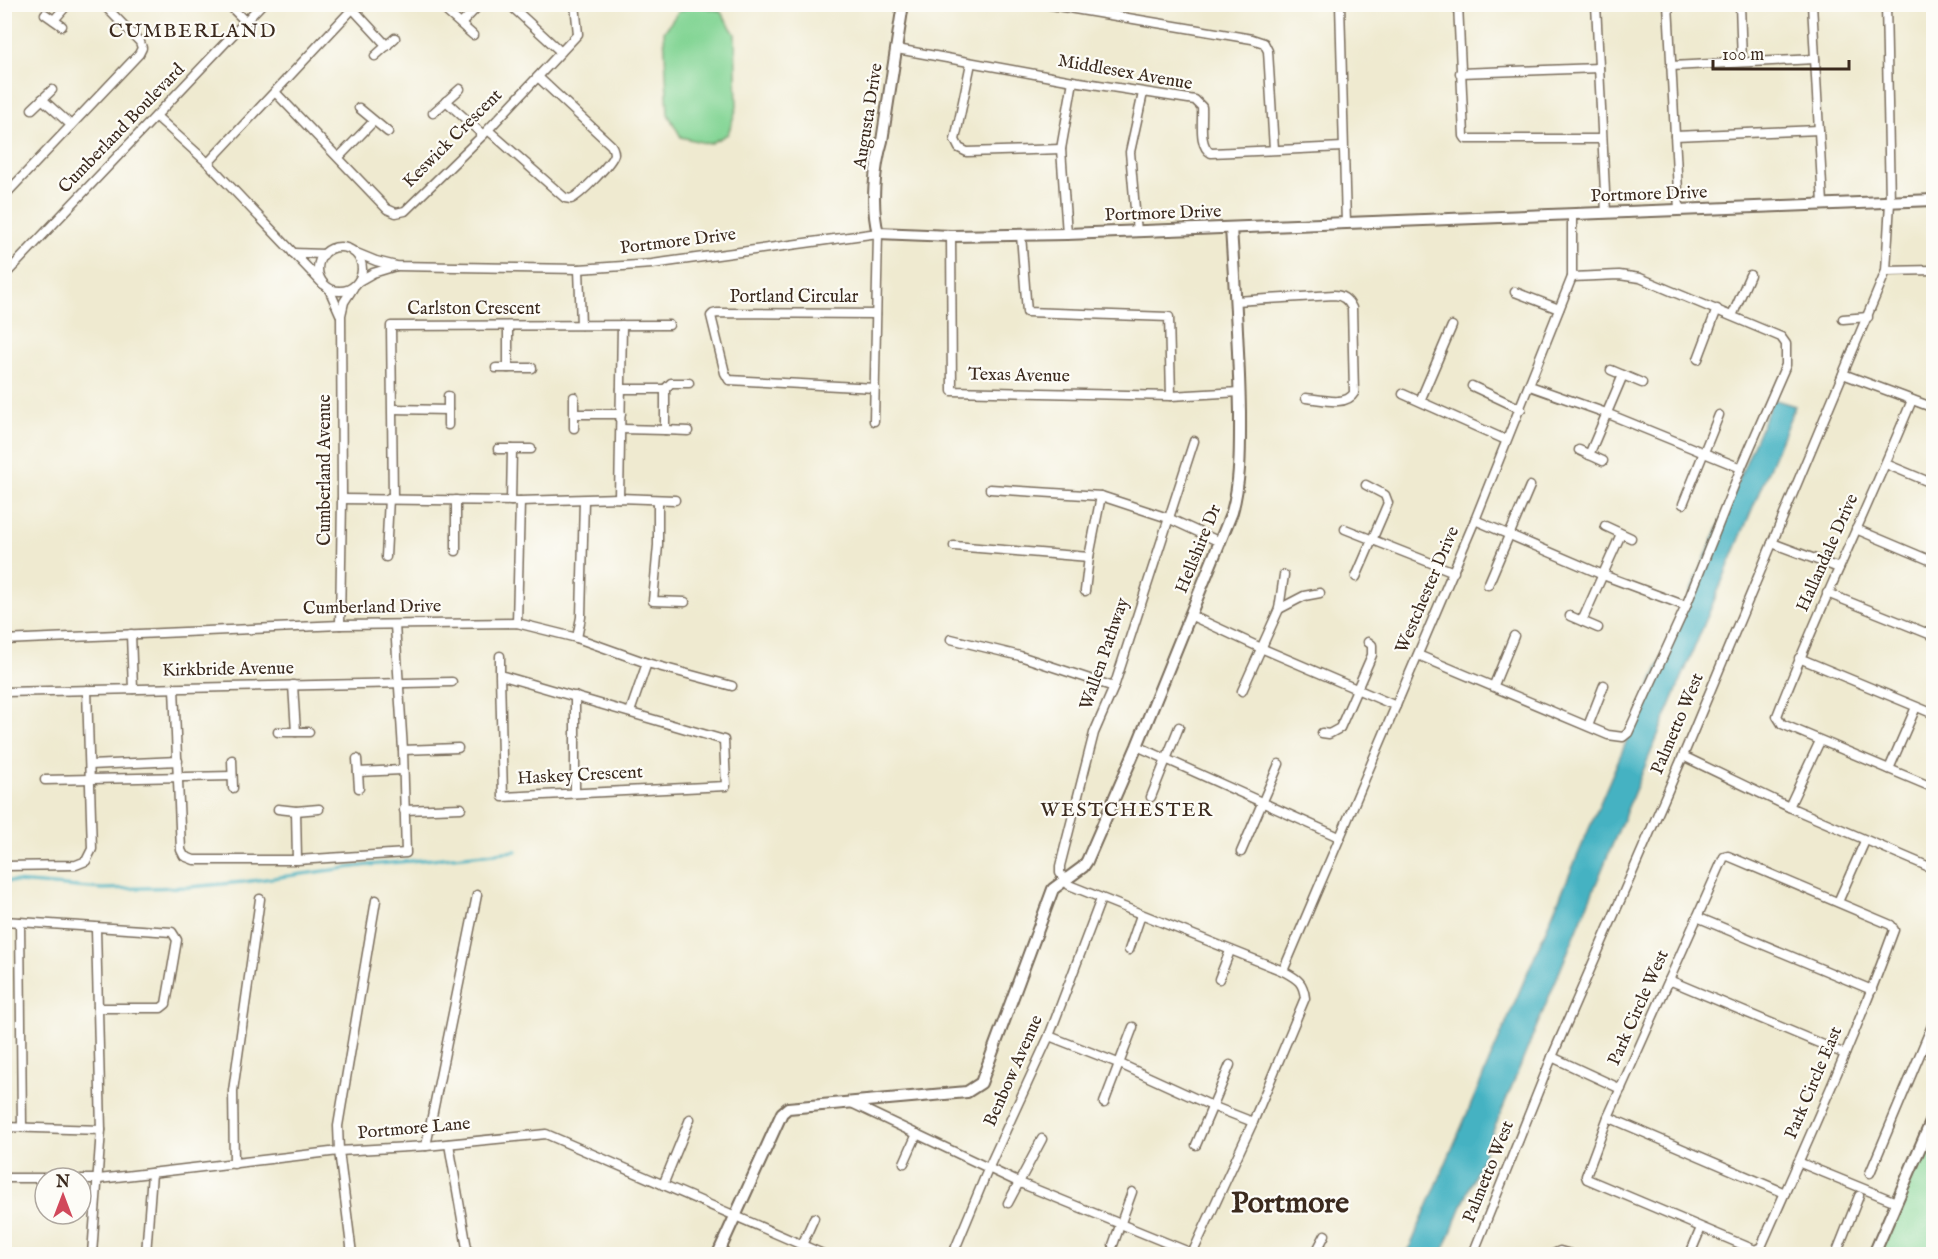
<svg xmlns="http://www.w3.org/2000/svg" width="1938" height="1259" viewBox="0 0 1938 1259" font-family="'IM FELL English',serif">
<style>
.green{fill:#84d595;stroke:#60805a;stroke-width:1.5}
.water{fill:#45b2c2;stroke:#406e70;stroke-width:1.5}
.lines{fill:none;stroke-linecap:round;stroke-linejoin:round}
.stream{stroke:#45b2c2;stroke-width:3}
.minor-casing{stroke:#7a6d5c;stroke-width:11}
.tertiary-casing{stroke:#7a6d5c;stroke-width:14}
.secondary-casing{stroke:#7a6d5c;stroke-width:14}
.minor{stroke:#fff;stroke-width:8}
.tertiary{stroke:#fff;stroke-width:10}
.secondary{stroke:#fff;stroke-width:10}
.labels{text-anchor:middle;dominant-baseline:central;stroke-width:4.5;stroke-linejoin:round;paint-order:stroke}
.street-label{font-size:18px;fill:#3b2a1e;stroke:#fdfcf7}
.neighbourhood-label{font-size:20px;letter-spacing:1.5px;fill:#3b2a1e;stroke:#fdfcf7}
.town-label{font-size:30px;font-weight:bold;fill:#3b2a1e;stroke:#fdfcf7}
</style>
<rect width="100%" height="100%" fill="#fdfcf7"/>
<filter id="ink" filterUnits="userSpaceOnUse"><feTurbulence type="fractalNoise" baseFrequency=".0167" numOctaves="2"/><feDisplacementMap in="SourceGraphic" scale="12" xChannelSelector="R" yChannelSelector="G"/><feConvolveMatrix kernelMatrix="1 2 1 2 8 2 1 2 1" color-interpolation-filters="sRGB"/></filter>
<filter id="wash" filterUnits="userSpaceOnUse"><feTurbulence type="fractalNoise" baseFrequency=".008" numOctaves="4" result="noise"/><feDisplacementMap in="SourceGraphic" scale="24" xChannelSelector="R" yChannelSelector="G"/><feGaussianBlur stdDeviation="1.35" result="paint"/><feColorMatrix in="noise" values="0 0 0 0 0 0 0 0 0 0 0 0 0 0 0 0 0 1.4 0 .05"/><feComposite in="paint" operator="in"/></filter>
<g filter="url(#wash)">
<rect width="100%" height="100%" fill="#efead0"/>
<g class="green">
<path d="M 695,5 L 720,11 L 735,34 L 737,107 L 728,134 L 709,144 L 681,137 L 668,114 L 664,32 L 678,12 Z"/>
<path d="M 1933,1128 L 1933,1254 L 1879,1254 Z"/>
</g>
<path class="water" d="M 1773,399 L 1795,406 L 1442,1254 L 1407,1254 Z"/>
<g class="lines">
<path class="stream" d="M 4,881 L 102,889 L 190,887 L 243,882 L 369,865 L 516,851"/>
</g>
</g>
<g filter="url(#ink)">
<g class="lines">
<g class="minor-casing">
<g id="minor">
<path d="M 228,4 L 246,22"/>
<path d="M 509,4 L 561,52"/>
<path d="M 1045,4 L 1252,39 L 1264,43 L 1268,51 L 1274,149"/>
<path d="M 1340,4 L 1346,224"/>
<path d="M 1458,4 L 1464,136 L 1466,139 L 1602,139"/>
<path d="M 1596,4 L 1606,213"/>
<path d="M 1668,4 L 1679,210"/>
<path d="M 1740,4 L 1742,62"/>
<path d="M 1812,4 L 1823,204"/>
<path d="M 353,9 L 387,46"/>
<path d="M 447,12 L 473,35"/>
<path d="M 45,14 L 62,26"/>
<path d="M 54,20 L 68,4"/>
<path d="M 461,24 L 480,4"/>
<path d="M 897,49 L 1073,81 L 1195,100 L 1202,107 C 1203,120 1198,146 1211,153 L 1343,147"/>
<path d="M 375,56 L 395,38"/>
<path d="M 971,63 L 955,140 L 959,148 L 967,152 L 1061,149"/>
<path d="M 1671,66 L 1815,59"/>
<path d="M 1460,73 L 1599,68"/>
<path d="M 276,93 L 387,209 L 396,213 L 405,211 L 483,135 L 578,34 L 575,4"/>
<path d="M 42,99 L 71,125"/>
<path d="M 446,101 L 483,135"/>
<path d="M 359,108 L 388,132"/>
<path d="M 32,109 L 52,90"/>
<path d="M 433,113 L 460,89"/>
<path d="M 157,117 L 208,163 L 323,284"/>
<path d="M 488,130 L 565,198 L 571,199 C 580,195 612,163 614,154 C 614,150 613,148 611,145 L 538,77"/>
<path d="M 1675,136 L 1819,130"/>
<path d="M 339,157 L 374,121"/>
<path d="M 208,163 L 357,4"/>
<path d="M 4,196 L 139,54 L 142,48 L 140,42 L 103,4"/>
<path d="M 1137,232 L 1130,152 L 1143,93"/>
<path d="M 1067,234 L 1061,149 L 1073,81"/>
<path d="M 1021,235 L 1027,312 L 1169,317 L 1171,396"/>
<path d="M 951,236 L 952,391 L 1171,396 L 1240,392"/>
<circle cx="340" cy="269" r="22"/>
<path d="M 354,252 L 376,261 L 396,266 L 579,269 L 652,264 L 878,233 L 874,421"/>
<path d="M 293,253 L 324,254"/>
<path d="M 579,269 L 581,325"/>
<path d="M 1886,271 L 1934,270"/>
<path d="M 4,276 L 262,4"/>
<path d="M 359,281 L 373,273 L 396,266"/>
<path d="M 329,289 L 340,314"/>
<path d="M 1515,292 L 1559,309"/>
<path d="M 1236,301 L 1334,295 C 1343,295 1348,300 1352,308 L 1354,393 C 1346,407 1320,399 1306,398"/>
<path d="M 1732,316 L 1750,275"/>
<path d="M 1843,319 L 1868,317"/>
<path d="M 508,326 L 508,368"/>
<path d="M 1698,359 L 1717,309"/>
<path d="M 496,368 L 532,368"/>
<path d="M 1611,370 L 1642,383"/>
<path d="M 1843,374 L 1934,408"/>
<path d="M 1472,386 L 1521,409"/>
<path d="M 1530,386 L 1606,413 L 1741,468"/>
<path d="M 875,388 L 729,380 L 725,373 L 711,316 L 713,314 L 717,313 L 876,314"/>
<path d="M 621,389 L 665,389 L 665,430 L 621,429"/>
<path d="M 665,389 L 671,383 L 689,383"/>
<path d="M 1403,394 L 1506,440"/>
<path d="M 448,396 L 448,425"/>
<path d="M 574,397 L 574,428"/>
<path d="M 1912,400 C 1869,506 1818,609 1777,716 L 1782,724 L 1934,788"/>
<path d="M 1420,401 L 1452,326"/>
<path d="M 393,409 L 448,410"/>
<path d="M 575,414 L 621,414"/>
<path d="M 665,430 L 688,431"/>
<path d="M 498,449 L 531,449"/>
<path d="M 1579,450 L 1603,461"/>
<path d="M 1589,455 L 1623,375"/>
<path d="M 1886,464 L 1934,484"/>
<path d="M 990,489 L 1101,496 L 1168,518 L 1220,542"/>
<path d="M 393,498 L 391,326 L 669,325"/>
<path d="M 619,498 L 622,325"/>
<path d="M 342,499 L 520,501 L 619,498 L 675,500"/>
<path d="M 456,500 L 456,551"/>
<path d="M 658,500 L 658,545 L 653,601 L 685,602"/>
<path d="M 511,501 L 512,449"/>
<path d="M 1683,504 L 1719,415"/>
<path d="M 1475,520 L 1603,575 L 1686,606"/>
<path d="M 1605,526 L 1631,538"/>
<path d="M 1345,529 L 1454,572"/>
<path d="M 1856,529 L 1934,562"/>
<path d="M 1772,543 L 1839,568"/>
<path d="M 954,546 L 1089,557"/>
<path d="M 386,557 L 389,498"/>
<path d="M 1356,577 L 1388,503 L 1385,495 L 1366,485"/>
<path d="M 1488,585 L 1530,486"/>
<path d="M 1085,591 L 1089,557 L 1101,496"/>
<path d="M 1827,593 L 1934,636"/>
<path d="M 1279,609 L 1304,596 L 1320,593"/>
<path d="M 1190,615 L 1261,648 L 1396,706"/>
<path d="M 1570,616 L 1598,628"/>
<path d="M 1582,621 L 1621,534"/>
<path d="M 517,623 L 520,501"/>
<path d="M 340,625 L 342,499 L 341,315 L 344,302 L 353,288"/>
<path d="M 131,634 L 133,689"/>
<path d="M 577,638 L 581,617 L 584,500"/>
<path d="M 951,639 L 1020,656 L 1114,687"/>
<path d="M 4,640 L 340,625 L 517,623 L 577,638 L 647,663 L 732,686"/>
<path d="M 1418,655 L 1608,735 L 1623,737 L 1628,733 L 1686,606 L 1741,468 L 1786,365 L 1786,344 L 1781,337 L 1640,278 L 1619,275 L 1572,277"/>
<path d="M 500,656 L 500,675 L 503,797 L 726,786 L 724,740 L 500,675"/>
<path d="M 1799,658 L 1934,714"/>
<path d="M 293,685 L 296,732"/>
<path d="M 1494,685 L 1514,636"/>
<path d="M 174,688 L 181,850 L 184,856 L 194,860 L 297,860 L 406,853 L 403,750 L 395,625"/>
<path d="M 1242,691 L 1279,609 L 1284,575"/>
<path d="M 4,692 L 452,682"/>
<path d="M 575,696 L 575,793"/>
<path d="M 630,712 L 647,663"/>
<path d="M 1588,726 L 1604,685"/>
<path d="M 278,732 L 309,732"/>
<path d="M 1322,733 L 1329,734 L 1340,728 L 1372,655 L 1372,645 L 1368,642"/>
<path d="M 1137,746 L 1339,837"/>
<path d="M 403,750 L 458,748"/>
<path d="M 1683,756 L 1789,807 L 1934,869"/>
<path d="M 357,759 L 359,788"/>
<path d="M 232,760 L 233,788"/>
<path d="M 90,765 L 178,761"/>
<path d="M 1889,769 L 1916,707"/>
<path d="M 358,772 L 402,770"/>
<path d="M 45,780 L 232,776"/>
<path d="M 1151,797 L 1179,727"/>
<path d="M 1789,807 L 1820,741"/>
<path d="M 278,809 L 296,811 L 319,809"/>
<path d="M 404,810 L 461,808"/>
<path d="M 296,811 L 297,860"/>
<path d="M 1241,852 L 1279,764"/>
<path d="M 1728,856 L 1891,925 L 1894,930 C 1855,1037 1807,1142 1761,1247 L 1755,1250 L 1587,1179 L 1586,1176 L 1608,1117 L 1724,857 Z"/>
<path d="M 4,866 L 76,865 L 86,861 L 92,849 L 87,690"/>
<path d="M 1838,902 L 1865,841"/>
<path d="M 1697,917 L 1872,990"/>
<path d="M 4,921 L 172,932 L 177,940 L 166,1004 L 161,1008 L 98,1008"/>
<path d="M 20,922 L 22,1127"/>
<path d="M 1129,950 L 1141,915"/>
<path d="M 1283,971 L 1475,520 L 1572,277 L 1572,215"/>
<path d="M 1219,979 L 1230,951"/>
<path d="M 1669,980 L 1845,1054"/>
<path d="M 1049,1036 L 1118,1063 L 1212,1106 L 1253,1122"/>
<path d="M 1552,1057 L 1621,1089"/>
<path d="M 849,1102 L 1020,1183 L 1194,1254"/>
<path d="M 1104,1103 L 1133,1027"/>
<path d="M 1608,1117 L 1785,1193"/>
<path d="M 4,1127 L 101,1130"/>
<path d="M 449,1144 L 468,1254"/>
<path d="M 1196,1145 L 1230,1065"/>
<path d="M 426,1146 L 477,895"/>
<path d="M 1798,1162 L 1896,1202"/>
<path d="M 904,1163 L 917,1134"/>
<path d="M 234,1164 L 233,1091 L 260,899"/>
<path d="M 1870,1173 L 1934,1021"/>
<path d="M 4,1178 L 45,1178"/>
<path d="M 81,1179 L 99,1179 L 339,1151 L 426,1146 L 546,1134 L 823,1254"/>
<path d="M 663,1185 L 690,1119"/>
<path d="M 1008,1203 L 1042,1139"/>
<path d="M 802,1245 L 814,1218"/>
<path d="M 1113,1245 L 1132,1192"/>
<path d="M 92,1254 L 101,1130 L 96,929"/>
<path d="M 146,1254 L 152,1173"/>
<path d="M 352,1254 L 339,1151 L 338,1126 L 376,900"/>
<path d="M 953,1254 L 989,1167 L 1049,1036 L 1101,899"/>
<path d="M 1192,1254 L 1253,1122 L 1305,998 C 1303,981 1297,979 1283,971 L 1069,885 L 1060,873 L 1060,866 L 1094,733 L 1114,687 L 1194,441"/>
<path d="M 1315,1254 L 1325,1235"/>
<path d="M 1473,1254 L 1552,1057 L 1683,756 L 1886,271 L 1890,202 L 1886,4"/>
<path d="M 1553,1254 L 1560,1251 L 1571,1254"/>
<path d="M 1690,1254 L 1701,1228"/>
<path d="M 1836,1254 L 1859,1196"/>
</g>
</g>
<g class="tertiary-casing">
<g id="tertiary">
<path d="M 903,4 L 882,141 C 874,168 871,207 878,233 L 951,236 L 1067,234 L 1934,200"/>
<path d="M 718,1254 L 782,1113 L 788,1108 L 967,1092 L 981,1083 L 1053,889 L 1083,867 L 1087,861 L 1137,746 L 1232,512 C 1241,480 1240,446 1240,412 C 1239,351 1235,290 1231,228"/>
</g>
</g>
<g class="secondary-casing">
<path id="secondary" d="M 1874,1254 L 1934,1115"/>
</g>
<use href="#minor" class="minor"/>
<use href="#tertiary" class="tertiary"/>
<use href="#secondary" class="secondary"/>
</g>
</g>
<g class="labels">
<g class="street-label">
<text transform="translate(1125 73) rotate(10)">Middlesex Avenue</text>
<text transform="translate(869 116) rotate(-81)">Augusta Drive</text>
<text transform="translate(122 129) rotate(-46)">Cumberland Boulevard</text>
<text transform="translate(453 139) rotate(-45)">Keswick Crescent</text>
<text transform="translate(1649 195) rotate(-2)">Portmore Drive</text>
<text transform="translate(1163 214) rotate(-2)">Portmore Drive</text>
<text transform="translate(678 242) rotate(-7)">Portmore Drive</text>
<text x="794" y="297">Portland Circular</text>
<text x="474" y="309">Carlston Crescent</text>
<text transform="translate(1019 376) rotate(1)">Texas Avenue</text>
<text transform="translate(325 470) rotate(-90)">Cumberland Avenue</text>
<text transform="translate(1199 549) rotate(-68)">Hellshire Dr</text>
<text transform="translate(1828 553) rotate(-66)">Hallandale Drive</text>
<text transform="translate(1428 590) rotate(-67)">Westchester Drive</text>
<text transform="translate(372 608) rotate(-1)">Cumberland Drive</text>
<text transform="translate(1105 654) rotate(-71)">Wallen Pathway</text>
<text transform="translate(228 670) rotate(-1)">Kirkbride Avenue</text>
<text transform="translate(1678 724) rotate(-67)">Palmetto West</text>
<text transform="translate(580 776) rotate(-3)">Haskey Crescent</text>
<text transform="translate(1639 1008) rotate(-66)">Park Circle West</text>
<text transform="translate(1014 1071) rotate(-66)">Benbow Avenue</text>
<text transform="translate(1814 1083) rotate(-67)">Park Circle East</text>
<text transform="translate(414 1129) rotate(-5)">Portmore Lane</text>
<text transform="translate(1489 1172) rotate(-68)">Palmetto West</text>
</g>
<g class="neighbourhood-label">
<text x="193" y="31">CUMBERLAND</text>
<text x="1127" y="810">WESTCHESTER</text>
</g>
<g class="town-label">
<text x="1290" y="1204">Portmore</text>
</g>
</g>
<rect width="1938" height="1259" fill="none" stroke="#fdfcf7" stroke-width="24"/>
<g transform="translate(63 1196)"><circle r="28" fill="#fdfcf7" stroke="#afa8a0" stroke-width="1.5"/>
<path d="M0-4.5L10 22L0 15L-10 22Z" fill="#d1495b"/>
<text y="-9" font-size="16" font-weight="bold" text-anchor="middle" fill="#3b2a1e">N</text>
</g>
<path d="M1713 60v9h136v-9" fill="none" stroke="#3b2a1e" stroke-width="3"/>
<text x="1722" y="60" font-size="18" fill="#3b2a1e" stroke="#fdfcf7" stroke-width="4.5" paint-order="stroke">100 m</text>
</svg>
